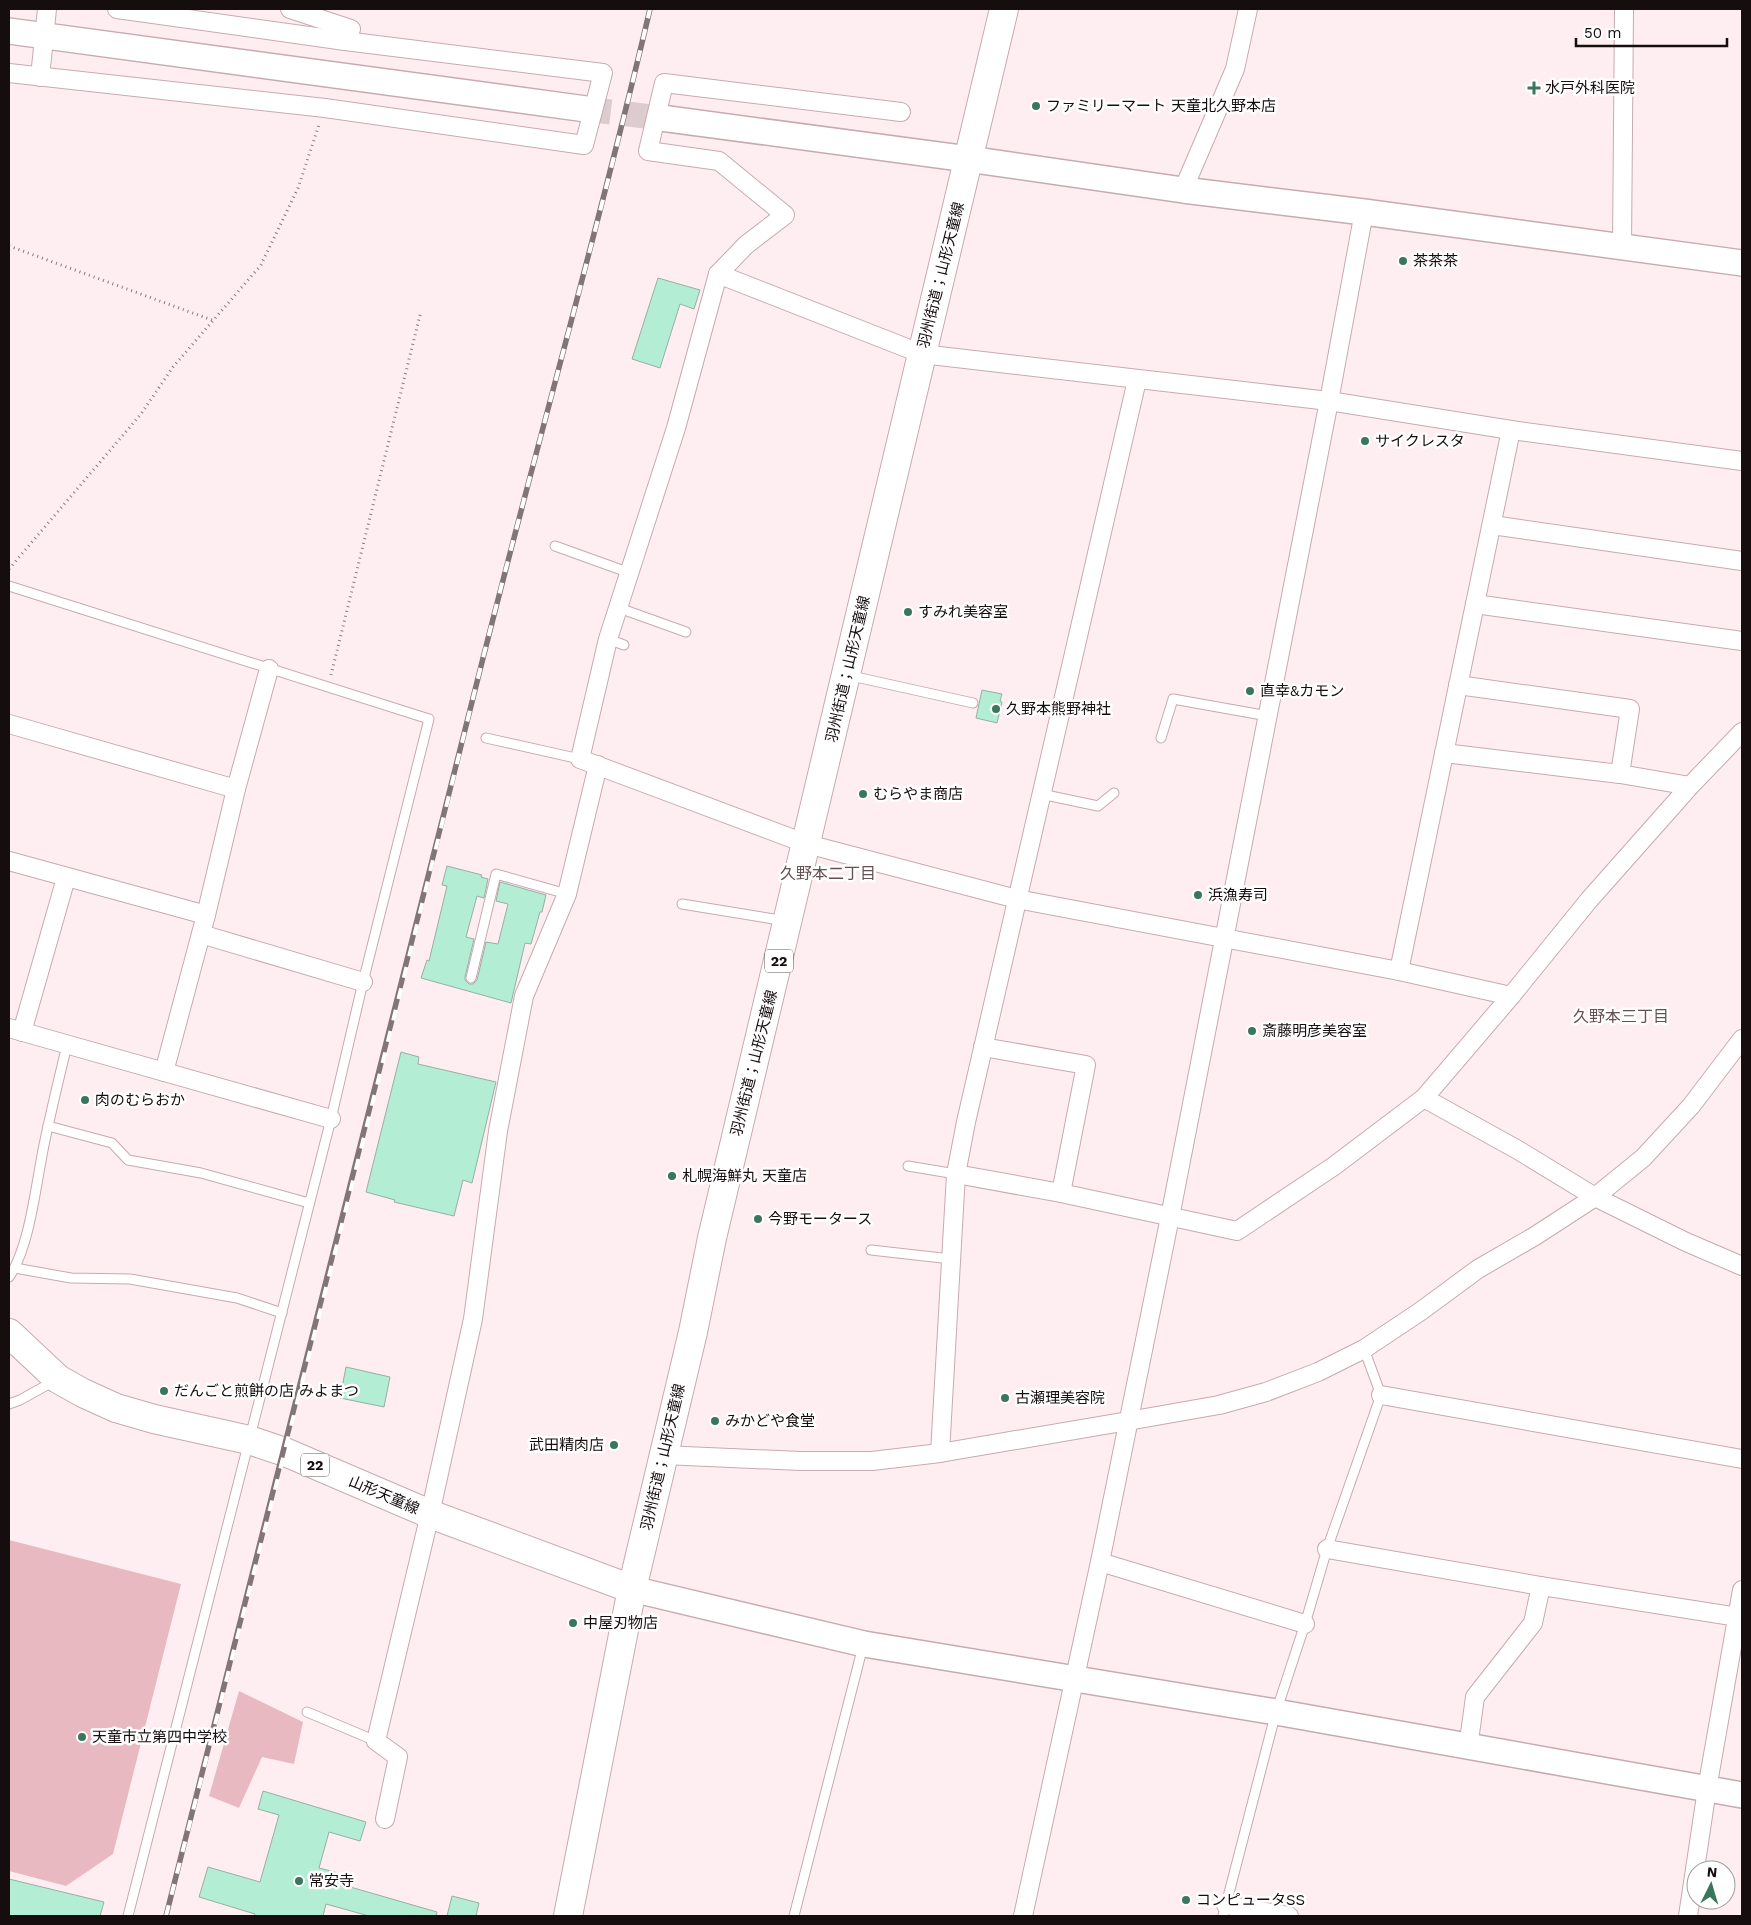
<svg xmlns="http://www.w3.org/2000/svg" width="1751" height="1925" viewBox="0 0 1751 1925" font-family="'Work Sans','Noto Sans JP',sans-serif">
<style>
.green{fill:#e9b9c1}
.building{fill:#b3edd4;stroke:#97afa4}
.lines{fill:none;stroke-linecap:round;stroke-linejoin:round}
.secondary-tunnel{stroke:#dccccf;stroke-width:25;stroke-dasharray:25 12;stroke-linecap:butt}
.lane-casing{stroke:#c6abb0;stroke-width:11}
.street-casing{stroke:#c6abb0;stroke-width:20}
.secondary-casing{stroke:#c6abb0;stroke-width:28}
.primary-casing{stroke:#c6abb0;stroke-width:30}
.path{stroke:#897c7f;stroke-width:3;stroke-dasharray:1 4;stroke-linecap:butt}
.lane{stroke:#fff;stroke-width:9}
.street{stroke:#fff;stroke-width:18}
.secondary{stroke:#fff;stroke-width:25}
.primary{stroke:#fff;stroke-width:28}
.rail-casing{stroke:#817577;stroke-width:5.5}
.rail{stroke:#fff;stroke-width:4;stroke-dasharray:11;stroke-linecap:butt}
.poi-dot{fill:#3a755e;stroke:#fff;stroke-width:2}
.labels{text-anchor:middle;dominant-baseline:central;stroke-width:5;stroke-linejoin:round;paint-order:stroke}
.shield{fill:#fff;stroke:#5c5657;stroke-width:1}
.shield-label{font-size:14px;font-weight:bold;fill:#160d0f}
.poi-label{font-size:15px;fill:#160d0f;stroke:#fff;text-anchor:start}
.street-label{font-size:15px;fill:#160d0f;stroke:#fff}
.neighbourhood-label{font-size:16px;fill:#665053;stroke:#fff}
</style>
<rect width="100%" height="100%" fill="#ffeef1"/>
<g class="green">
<path d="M 9,1540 L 181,1584 L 113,1854 L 66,1886 L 9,1871 Z"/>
<path d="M 239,1691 L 303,1722 L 294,1764 L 262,1757 L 239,1808 L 209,1796 Z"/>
</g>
<g class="building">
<path d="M 658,278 L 700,290 L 694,309 L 680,304 L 660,368 L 632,359 Z"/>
<path d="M 982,690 L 1002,694 L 1000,701 L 1002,702 L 997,723 L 976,718 Z"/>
<path d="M 447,866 L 482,875 L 481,877 L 488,879 L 484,898 L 477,896 L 466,937 L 474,939 L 465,977 L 465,980 L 469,984 L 473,984 L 477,980 L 486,942 L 498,944 L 508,904 L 496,901 L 500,882 L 546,895 L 542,912 L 540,912 L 531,944 L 525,943 L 511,1003 L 421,978 L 427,960 L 429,961 L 447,886 L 442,885 Z"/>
<path d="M 401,1052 L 419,1057 L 418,1064 L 496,1082 L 472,1183 L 463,1180 L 454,1216 L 394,1202 L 395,1200 L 366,1192 Z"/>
<path d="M 346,1367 L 390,1377 L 384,1407 L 340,1398 Z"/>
<path d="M 263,1791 L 366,1822 L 360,1841 L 329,1832 L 319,1868 L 335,1872 L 333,1882 L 437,1912 L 436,1916 L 369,1916 L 326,1904 L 323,1916 L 254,1916 L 255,1914 L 199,1897 L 208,1867 L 260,1882 L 279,1815 L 258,1809 Z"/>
<path d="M 9,1879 L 104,1902 L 100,1916 L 9,1916 Z"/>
<path d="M 452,1896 L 479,1903 L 476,1916 L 447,1916 Z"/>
</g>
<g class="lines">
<path class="secondary-tunnel" d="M 586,109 L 661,118"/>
<g class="lane-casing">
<g id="lane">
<path d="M 555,546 L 630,573"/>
<path d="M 9,586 L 429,719 L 363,982 L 331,1119 L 128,1916"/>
<path d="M 619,608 L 686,632"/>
<path d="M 608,639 L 624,645"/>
<path d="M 847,675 L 973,703"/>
<path d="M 486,738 L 580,759"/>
<path d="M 1161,738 L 1173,699 L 1268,716"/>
<path d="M 1041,794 L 1098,806 L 1114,793"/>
<path d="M 682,904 L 786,921"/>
<path d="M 471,978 L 496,874 L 567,894"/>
<path d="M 48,1126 L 112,1143 L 128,1160 L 201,1173 L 309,1203"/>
<path d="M 908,1166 L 956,1174"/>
<path d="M 871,1250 L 951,1259"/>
<path d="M 15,1268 L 71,1278 L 130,1279 L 237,1298 L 282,1313"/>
<path d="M 9,1277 C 30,1247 36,1183 44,1145 C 51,1111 59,1078 67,1045"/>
<path d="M 9,1404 L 20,1400 L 56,1380"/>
<path d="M 307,1712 L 376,1741"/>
<path d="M 794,1916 L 863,1646"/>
<path d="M 1223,1916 L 1276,1712 L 1305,1624 L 1327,1549 L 1381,1395 L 1364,1349"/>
</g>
</g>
<g class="street-casing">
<g id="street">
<path d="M 290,9 L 351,29 L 345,41"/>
<path d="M 9,73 L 325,108 L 584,145 L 603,73 L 345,41 L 117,9"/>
<path d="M 40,77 L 47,9"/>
<path d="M 1183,190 L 1235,69 L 1248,9"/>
<path d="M 1622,247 L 1624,9"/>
<path d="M 718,274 L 746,245 L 785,215 L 719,161 L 648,151 L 664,83 L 901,112"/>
<path d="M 1492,525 L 1742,561"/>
<path d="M 1475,604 L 1742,641"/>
<path d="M 1458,685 L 1630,709 L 1620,774"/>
<path d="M 9,724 L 236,789"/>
<path d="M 1444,753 L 1620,774 L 1690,786"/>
<path d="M 9,861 L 206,915"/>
<path d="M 201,934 L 363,982"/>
<path d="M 1399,971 L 1511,430"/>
<path d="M 1511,996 L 1399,971 L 1017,899 L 807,844 L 580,759 L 608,639 L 676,428 L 718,274 L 922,354 L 1329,401 L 1511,430 L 1742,461"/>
<path d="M 9,1028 L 331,1119"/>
<path d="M 22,1032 L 66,878"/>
<path d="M 983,1047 L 1086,1065 L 1061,1193"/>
<path d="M 164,1072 L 206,915 L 236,789 L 269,669"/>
<path d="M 1424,1098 L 1518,1150 L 1595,1197 L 1686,1242 L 1742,1266"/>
<path d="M 956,1174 L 1061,1193 L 1237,1231 L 1334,1166 L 1424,1098 L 1511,996 L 1589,900 L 1690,786 L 1742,732"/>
<path d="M 1381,1395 L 1742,1459"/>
<path d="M 940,1453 L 956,1174 L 966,1122 L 1137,380"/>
<path d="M 663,1455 L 801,1461 L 872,1461 L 940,1453 L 1128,1421 L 1219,1405 L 1266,1392 L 1318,1372 L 1364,1349 L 1421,1311 L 1478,1269 L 1535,1236 L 1595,1197 L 1643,1158 L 1691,1106 L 1742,1039"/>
<path d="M 1327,1549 L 1541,1586 L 1738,1617"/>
<path d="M 1100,1562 L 1305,1624"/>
<path d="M 1468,1748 L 1475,1697 L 1533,1623 L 1541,1586"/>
<path d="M 385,1819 L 398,1757 L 376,1741 L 430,1514 L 473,1319 L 498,1131 L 524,996 L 567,894 L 598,765"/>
<path d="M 1226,1905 L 1289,1916"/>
<path d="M 1023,1916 L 1100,1562 L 1170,1217 L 1329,401 L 1364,212"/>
<path d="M 1688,1916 L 1707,1789 L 1742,1590"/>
</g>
</g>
<g class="secondary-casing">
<g id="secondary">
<path d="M 9,31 L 586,109"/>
<path d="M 661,118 L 968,159 L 1183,190 L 1364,212 L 1742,263"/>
<path d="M 632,1589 L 864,1644 L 1276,1712 L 1742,1795"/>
</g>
</g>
<g class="primary-casing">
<g id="primary">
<path d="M 9,1333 L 58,1379 L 83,1393 L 116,1408 L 154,1419 L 249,1440 L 285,1452 L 430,1514 L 632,1589"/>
<path d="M 568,1916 L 632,1589 L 693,1332 L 712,1238 L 1004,9"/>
</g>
</g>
<g class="path">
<path d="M 9,246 L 212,320"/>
<path d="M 9,569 L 141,414 L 173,367 L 261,265 L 298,188 L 319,125"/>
<path d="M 331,675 L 421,311"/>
</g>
<use href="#lane" class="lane"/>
<use href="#street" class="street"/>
<use href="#secondary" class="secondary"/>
<use href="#primary" class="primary"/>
<g class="rail-casing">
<path id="rail" d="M 166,1916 C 270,1511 373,1105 473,698 C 530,468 596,240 650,9"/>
</g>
<use href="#rail" class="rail"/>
</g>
<g class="poi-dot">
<path d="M1531.5 80.5h5v5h5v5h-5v5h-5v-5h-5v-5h5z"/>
<circle cx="1036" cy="106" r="5"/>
<circle cx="1403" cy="261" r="5"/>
<circle cx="1365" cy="441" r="5"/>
<circle cx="908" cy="612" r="5"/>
<circle cx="1250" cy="691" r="5"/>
<circle cx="996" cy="709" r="5"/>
<circle cx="863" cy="794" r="5"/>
<circle cx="1198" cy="895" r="5"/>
<circle cx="1252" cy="1031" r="5"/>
<circle cx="85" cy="1100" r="5"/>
<circle cx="672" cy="1176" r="5"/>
<circle cx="758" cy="1219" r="5"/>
<circle cx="164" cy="1391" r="5"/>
<circle cx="1005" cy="1398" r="5"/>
<circle cx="715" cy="1421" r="5"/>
<circle cx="614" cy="1445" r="5"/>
<circle cx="573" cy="1623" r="5"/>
<circle cx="82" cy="1737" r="5"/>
<circle cx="299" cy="1881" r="5"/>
<circle cx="1186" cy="1900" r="5"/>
</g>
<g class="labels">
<g class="shield">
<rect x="765" y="949.5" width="28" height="23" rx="4"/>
<rect x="301" y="1453.5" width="28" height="23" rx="4"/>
</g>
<g class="shield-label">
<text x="779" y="961">22</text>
<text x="315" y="1465">22</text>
</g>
<g class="poi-label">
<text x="1545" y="88">水戸外科医院</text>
<text x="1046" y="106">ファミリーマート 天童北久野本店</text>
<text x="1413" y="261">茶茶茶</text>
<text x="1375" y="441">サイクレスタ</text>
<text x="918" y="612">すみれ美容室</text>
<text x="1260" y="691">直幸&amp;カモン</text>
<text x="1006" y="709">久野本熊野神社</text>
<text x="873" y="794">むらやま商店</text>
<text x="1208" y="895">浜漁寿司</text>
<text x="1262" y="1031">斎藤明彦美容室</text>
<text x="95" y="1100">肉のむらおか</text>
<text x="682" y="1176">札幌海鮮丸 天童店</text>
<text x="768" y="1219">今野モータース</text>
<text x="174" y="1391">だんごと煎餅の店 みよまつ</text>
<text x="1015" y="1398">古瀬理美容院</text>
<text x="725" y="1421">みかどや食堂</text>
<text x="604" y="1445" text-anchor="end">武田精肉店</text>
<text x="583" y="1623">中屋刃物店</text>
<text x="92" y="1737">天童市立第四中学校</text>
<text x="309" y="1881">常安寺</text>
<text x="1196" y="1900">コンピュータSS</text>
</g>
<g class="street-label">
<text transform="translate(941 275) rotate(-76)">羽州街道；山形天童線</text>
<text transform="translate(848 669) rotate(-77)">羽州街道；山形天童線</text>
<text transform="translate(754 1063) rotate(-76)">羽州街道；山形天童線</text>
<text transform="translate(663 1457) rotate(-77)">羽州街道；山形天童線</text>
<text transform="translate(384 1495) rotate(23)">山形天童線</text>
</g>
<g class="neighbourhood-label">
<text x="828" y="873">久野本二丁目</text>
<text x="1621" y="1016">久野本三丁目</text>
</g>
</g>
<rect width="1751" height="1925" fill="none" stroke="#160d0f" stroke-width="20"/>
<g transform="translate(1711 1885) rotate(5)"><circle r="24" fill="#ffffff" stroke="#a29e9f"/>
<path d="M0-4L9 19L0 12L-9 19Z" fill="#3a755e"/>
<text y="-8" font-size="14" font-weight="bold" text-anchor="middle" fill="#160d0f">N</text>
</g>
<path d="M1576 38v8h151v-8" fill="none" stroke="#160d0f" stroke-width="2.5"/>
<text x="1584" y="38" font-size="15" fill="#160d0f" stroke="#ffffff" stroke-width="4" paint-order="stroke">50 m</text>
</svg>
